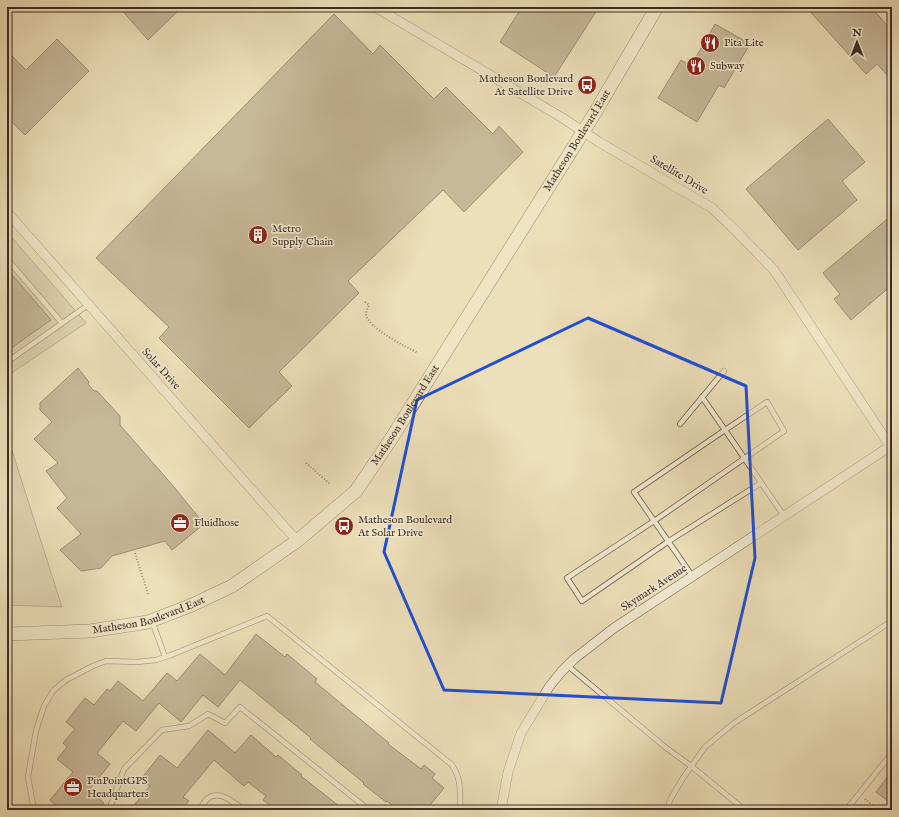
<svg xmlns="http://www.w3.org/2000/svg" width="899" height="817" viewBox="0 0 899 817" font-family="'IM FELL English',serif">
<style>
.green{fill:#cfc1a0;stroke:#877762}
.building{fill:#998a71;stroke:#3f2d23}
.lines{fill:none;stroke-linecap:round;stroke-linejoin:round}
.lane-casing{stroke:#6a5a48;stroke-width:6}
.street-casing{stroke:#6a5a48;stroke-width:10}
.secondary-casing{stroke:#3f2d23;stroke-width:14}
.path{stroke:#3f2d23;stroke-width:2;stroke-dasharray:1 2;stroke-linecap:butt}
.lane{stroke:#f3ead2;stroke-width:4.5}
.street{stroke:#f3ead2;stroke-width:9}
.secondary{stroke:#f3ead2;stroke-width:13}
.marked{fill:none;stroke:#1d4ed8;stroke-width:3;stroke-linejoin:round}
.labels{text-anchor:middle;dominant-baseline:central;stroke-width:3;stroke-linejoin:round;paint-order:stroke}
.poi-label{font-size:11px;fill:#3f2d23;stroke:#f3ead2;text-anchor:start}
.street-label{font-size:11px;fill:#3f2d23;stroke:#f3ead2}
</style>
<rect width="100%" height="100%" fill="#eddfb9"/>
<filter id="stains"><feTurbulence type="fractalNoise" baseFrequency=".005" numOctaves="4"/><feColorMatrix values="0 0 0 0 .2 0 0 0 0 .09 0 0 0 0 .02 0 0 0 .5 -.17"/></filter>
<radialGradient id="worn" r=".72"><stop offset=".6" stop-color="#630" stop-opacity="0"/><stop offset="1" stop-color="#630" stop-opacity=".3"/></radialGradient>
<g class="green">
<path d="M 7,232 L 86,323 L 7,376 Z"/>
<path d="M 7,435 L 62,607 L 7,605 Z"/>
</g>
<g class="building">
<path d="M 119,7 L 182,7 L 148,40 Z"/>
<path d="M 522,7 L 599,7 L 554,77 L 500,42 Z"/>
<path d="M 806,7 L 871,7 L 892,31 L 892,80 L 877,64 L 866,74 Z"/>
<path d="M 334,14 L 373,54 L 380,45 L 434,99 L 446,87 L 493,134 L 499,126 L 523,152 L 464,212 L 443,190 L 348,281 L 359,293 L 279,372 L 292,386 L 249,428 L 159,338 L 169,327 L 96,258 Z"/>
<path d="M 715,24 L 750,44 L 724,88 L 719,85 L 697,122 L 658,98 L 681,60 L 691,66 Z"/>
<path d="M 57,39 L 89,71 L 25,135 L 7,117 L 7,51 L 26,70 Z"/>
<path d="M 828,119 L 865,162 L 842,181 L 857,200 L 798,250 L 746,189 Z"/>
<path d="M 892,215 L 892,285 L 851,320 L 834,299 L 840,294 L 823,273 Z"/>
<path d="M 7,269 L 51,320 L 7,351 Z"/>
<path d="M 78,368 L 89,382 L 88,384 L 94,391 L 97,391 L 120,416 L 120,425 L 174,487 L 204,524 L 172,550 L 165,541 L 112,556 L 101,568 L 81,571 L 60,550 L 81,534 L 57,508 L 67,498 L 46,471 L 58,463 L 34,439 L 52,422 L 40,410 L 40,403 Z"/>
<path d="M 256,634 L 285,657 L 287,654 L 317,679 L 315,682 L 389,743 L 388,744 L 421,769 L 424,765 L 435,774 L 432,778 L 444,788 L 426,810 L 398,810 L 387,801 L 386,802 L 363,784 L 364,783 L 310,739 L 311,738 L 240,680 L 218,707 L 203,695 L 181,722 L 159,703 L 136,731 L 123,721 L 97,753 L 110,764 L 89,790 L 104,803 L 98,810 L 61,810 L 50,800 L 73,772 L 57,759 L 67,747 L 63,743 L 75,729 L 66,722 L 85,698 L 94,705 L 107,689 L 110,691 L 118,681 L 143,701 L 167,673 L 177,681 L 200,654 L 225,675 Z"/>
<path d="M 208,730 L 235,753 L 251,735 L 276,757 L 278,755 L 302,775 L 301,776 L 344,810 L 276,810 L 263,800 L 266,796 L 248,782 L 244,786 L 214,760 L 183,797 L 189,801 L 181,810 L 130,810 L 150,786 L 141,779 L 160,755 L 177,768 Z"/>
<path d="M 892,771 L 892,804 L 876,792 Z"/>
</g>
<g class="lines">
<g class="lane-casing">
<g id="lane">
<path d="M 7,259 L 62,323"/>
<path d="M 7,362 L 88,305"/>
<path d="M 702,397 L 725,430 L 767,402 L 784,431 L 654,521 L 567,578 L 582,601 L 669,541 L 761,483"/>
<path d="M 680,424 L 724,371"/>
<path d="M 693,577 L 634,492 L 725,430 L 784,516"/>
<path d="M 152,621 L 165,657"/>
<path d="M 568,666 L 665,747 L 691,766 L 745,810"/>
<path d="M 34,810 L 28,777 L 36,731 L 44,706 L 53,691 L 66,680 L 93,666 L 106,661 L 137,662 L 156,660 L 171,655 L 267,616 L 451,764 C 462,778 460,793 460,810"/>
<path d="M 109,810 L 124,769 L 162,730 L 189,726 L 208,714 L 225,723 L 240,707 L 369,810"/>
<path d="M 200,810 C 211,784 229,798 244,810"/>
<path d="M 667,810 L 670,800 L 683,778 L 705,747 L 734,723 L 892,621"/>
<path d="M 846,810 L 892,753"/>
</g>
</g>
<g class="street-casing">
<g id="street">
<path d="M 375,7 L 561,117 L 599,142 L 712,208 L 732,227 L 774,270 L 892,449"/>
<path d="M 7,212 L 297,541"/>
<path d="M 501,810 L 508,772 L 521,733 L 549,687 L 561,672 L 574,659 L 614,628 L 892,445"/>
</g>
</g>
<g class="secondary-casing">
<g id="secondary">
<path id="s1" d="M 7,634 L 90,631 L 148,622 L 192,605 L 232,586 L 297,541 L 356,491 L 391,439 L 593,116 L 657,7"/>
</g>
</g>
<g class="path">
<path d="M 365,302 L 369,305 C 368,308 366,311 366,314 C 367,328 407,347 418,353"/>
<path d="M 306,463 L 330,484"/>
<path d="M 135,553 L 148,594"/>
<path d="M 865,799 L 878,810"/>
</g>
<use href="#lane" class="lane"/>
<use href="#street" class="street"/>
<use href="#secondary" class="secondary"/>
</g>
<path d="M0 0H899V817H0ZM 588,318 L 746,386 L 755,558 L 721,703 L 444,690 L 384,552 L 417,400 Z" fill="#eddfb9" fill-opacity=".55" fill-rule="evenodd"/>
<path class="marked" d="M 588,318 L 746,386 L 755,558 L 721,703 L 444,690 L 384,552 L 417,400 Z"/>
<defs>
<g id="restaurant-disc" transform="scale(1)"><circle r="9.5" fill="#8f2418" stroke="#f3ead2"/><path d="M-5-6h1v4h1v-4h1v4h1v-4h1v5L-1.5 .5V6h-2V.5L-5-1ZM5-6V6H3V1.5H1.5Q1.5-4 5-6Z" fill="#fff"/></g>
<g id="bus-disc" transform="scale(1)"><circle r="9.5" fill="#8f2418" stroke="#f3ead2"/><path d="M-5-6H5V4H4V6H2V4H-2V6H-4V4H-5ZM-3.5-4V0h7V-4ZM-3.5 1.2v1.5H-2V1.2ZM2 1.2v1.5H3.5V1.2Z" fill="#fff"/></g>
<g id="building-disc" transform="scale(1)"><circle r="9.5" fill="#8f2418" stroke="#f3ead2"/><path d="M-4-6H4V6H1V3H-1V6H-4ZM-2.5-4.3h1.7v1.8h-1.7ZM.8-4.3h1.7v1.8H.8ZM-2.5-1h1.7V.8h-1.7ZM.8-1h1.7V.8H.8Z" fill="#fff"/></g>
<g id="office-disc" transform="scale(1)"><circle r="9.5" fill="#8f2418" stroke="#f3ead2"/><path d="M-6-3h4V-5.5h4V-3h4V5H-6ZM-1-4.5V-3h2v-1.5ZM-6 0V1H6V0Z" fill="#fff"/></g>
</defs>
<g fill-rule="evenodd">
<use href="#restaurant-disc" x="710" y="43"/>
<use href="#restaurant-disc" x="696" y="66"/>
<use href="#bus-disc" x="587" y="85"/>
<use href="#building-disc" x="258" y="235"/>
<use href="#office-disc" x="180" y="523"/>
<use href="#bus-disc" x="344" y="526"/>
<use href="#office-disc" x="73" y="787"/>
</g>
<g class="labels">
<g class="poi-label">
<text x="724" y="43">Pita Lite</text>
<text x="710" y="66">Subway</text>
<text x="573" y="79" text-anchor="end">Matheson Boulevard<tspan x="573" dy="13">At Satellite Drive</tspan></text>
<text x="272" y="229">Metro<tspan x="272" dy="13">Supply Chain</tspan></text>
<text x="358" y="520">Matheson Boulevard<tspan x="358" dy="13">At Solar Drive</tspan></text>
<text x="194" y="523">Fluidhose</text>
<text x="87" y="781">PinPointGPS<tspan x="87" dy="13">Headquarters</tspan></text>
</g>
<g class="street-label">
<text stroke="none"><textPath href="#s1" startOffset="804">Matheson Boulevard East</textPath></text>
<text transform="translate(679 175) rotate(31)">Satellite Drive</text>
<text transform="translate(161 369) rotate(48)">Solar Drive</text>
<text stroke="none"><textPath href="#s1" startOffset="480">Matheson Boulevard East</textPath></text>
<text transform="translate(654 588) rotate(-33)">Skymark Avenue</text>
<text stroke="none"><textPath href="#s1" startOffset="144">Matheson Boulevard East</textPath></text>
</g>
</g>
<rect width="899" height="817" fill="none" stroke="#eddfb9" stroke-width="24"/>
<rect x="8" y="8" width="883" height="801" fill="none" stroke="#3f2d23" stroke-width="2"/>
<rect x="12" y="12" width="875" height="793" fill="none" stroke="#3f2d23"/>
<g transform="translate(857 42)" stroke="#f3ead2" stroke-width="3" paint-order="stroke">
<path d="M0-3L7 15L0 10L-7 15Z" fill="#3f2d23"/>
<text y="-6" font-size="11" font-weight="bold" text-anchor="middle" fill="#3f2d23">N</text>
</g>
<rect width="100%" height="100%" filter="url(#stains)"/>
<rect width="100%" height="100%" fill="url(#worn)"/>
</svg>
